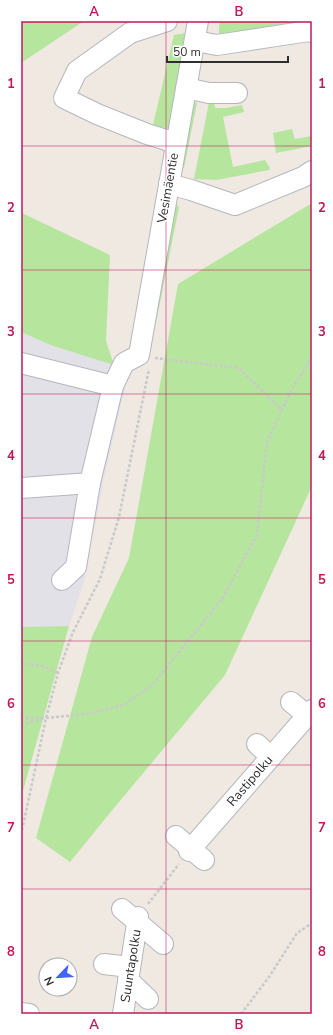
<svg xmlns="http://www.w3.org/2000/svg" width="333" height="1035" viewBox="0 0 333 1035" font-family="'Nunito Sans',sans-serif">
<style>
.industrial{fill:#e3e1e8}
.green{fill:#b6e59e}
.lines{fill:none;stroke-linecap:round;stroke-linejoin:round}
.minor-casing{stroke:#b4b7c1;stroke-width:22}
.path{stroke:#c9c9c9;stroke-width:2.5;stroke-dasharray:3 2;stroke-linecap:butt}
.minor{stroke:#fff;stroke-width:20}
.grid{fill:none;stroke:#c2185b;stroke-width:1;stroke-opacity:0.55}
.labels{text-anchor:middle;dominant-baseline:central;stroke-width:3;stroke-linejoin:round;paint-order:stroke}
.street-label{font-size:13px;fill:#2e2e2e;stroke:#fff}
.neatline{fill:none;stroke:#c2185b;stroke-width:1.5}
.grid-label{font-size:13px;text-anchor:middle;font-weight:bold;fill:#c2185b}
</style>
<rect width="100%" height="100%" fill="#efe9e1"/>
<path class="industrial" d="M 21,332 L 53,346 L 114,365 L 131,361 L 103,483 L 84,582 L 69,626 L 21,627 Z"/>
<g class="green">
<path d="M 21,21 L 84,21 L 21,63 Z"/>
<path d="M 220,21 L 302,21 L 219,39 L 219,27 Z"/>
<path d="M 185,33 L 170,129 L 153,125 L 174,35 Z"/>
<path d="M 214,101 L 215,108 L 226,108 L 242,105 L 244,112 L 223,117 L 233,167 L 265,160 L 270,168 L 269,170 L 216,180 L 194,179 L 209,102 Z"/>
<path d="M 194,102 L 197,103 L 184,168 L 181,167 Z"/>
<path d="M 292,129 L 295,139 L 312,136 L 312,146 L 276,153 L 273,133 Z"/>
<path d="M 312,203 L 312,486 L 225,675 L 109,814 L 70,862 L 36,838 L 92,637 L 129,558 L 178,284 Z"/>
<path d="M 175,204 L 179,207 L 150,353 L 147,352 Z"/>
<path d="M 21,211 L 24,214 L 110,255 L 106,341 L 114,365 L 53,346 L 21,332 Z"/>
<path d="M 69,626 L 21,798 L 21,627 Z"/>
</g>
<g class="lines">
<g class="minor-casing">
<g id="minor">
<path d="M 167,21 L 130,33 L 77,71 L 64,98 L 97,114 L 147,134 L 176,143"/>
<path d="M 195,41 L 217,45 L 309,31 L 312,32"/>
<path d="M 186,88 L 209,93 L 237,93"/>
<path d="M 169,184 L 191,190 L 235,205 L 303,177 L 312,171"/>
<path d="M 21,363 L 113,386"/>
<path d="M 21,488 L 90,483 L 113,386 L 124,363 L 139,355 L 198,21"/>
<path d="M 62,580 L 76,567 L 90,483"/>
<path d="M 291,702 L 308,716"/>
<path d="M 257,744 L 271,757"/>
<path d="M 176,836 L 204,860"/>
<path d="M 189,851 L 312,710"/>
<path d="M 122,909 L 163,944"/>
<path d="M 104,964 L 130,967"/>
<path d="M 128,980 L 148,999"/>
<path d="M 21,1013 L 29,1014"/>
<path d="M 123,1014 L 138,917"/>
</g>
</g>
<g class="path">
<path d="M 155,358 L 239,368 L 282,410"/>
<path d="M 21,663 L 42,666 L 58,673"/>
<path d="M 21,718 L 46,718 L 87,714 L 124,705 L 153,684 L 222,599 L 257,535 L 267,442 L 292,389 L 312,357"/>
<path d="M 21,725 L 42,719"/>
<path d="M 21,835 L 46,718 L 58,673 L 73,632 L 100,579 L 119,517 L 149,369"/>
<path d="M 148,904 L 179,864"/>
<path d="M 241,1014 L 269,977 L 297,933 L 312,923"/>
</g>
<use href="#minor" class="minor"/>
</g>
<path class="grid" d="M 166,21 L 166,1014M 21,146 L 312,146M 21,270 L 312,270M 21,394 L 312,394M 21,518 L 312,518M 21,641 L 312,641M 21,765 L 312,765M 21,889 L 312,889"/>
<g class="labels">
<g class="street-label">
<text transform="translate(168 188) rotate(-80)">Vesimäentie</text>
<text transform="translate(250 781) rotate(-49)">Rastipolku</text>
<text transform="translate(131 966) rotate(-81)">Suuntapolku</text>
</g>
</g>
<rect width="333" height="1035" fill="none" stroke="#ffffff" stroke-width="44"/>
<g transform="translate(58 977) rotate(245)"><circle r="19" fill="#ffffff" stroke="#ababab"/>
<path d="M0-3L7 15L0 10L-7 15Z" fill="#4264fb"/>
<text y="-6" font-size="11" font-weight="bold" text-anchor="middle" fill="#2e2e2e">N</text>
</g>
<path d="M167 56v6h121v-6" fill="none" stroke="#2e2e2e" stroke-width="2"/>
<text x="173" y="56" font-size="12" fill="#2e2e2e" stroke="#ffffff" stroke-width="3" paint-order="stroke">50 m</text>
<rect x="22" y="22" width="289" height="991" class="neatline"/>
<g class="grid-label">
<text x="94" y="16">A</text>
<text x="239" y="16">B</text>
<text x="11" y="88">1</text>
<text x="322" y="88">1</text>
<text x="11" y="212">2</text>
<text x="322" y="212">2</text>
<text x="11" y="336">3</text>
<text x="322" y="336">3</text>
<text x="11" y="460">4</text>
<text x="322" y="460">4</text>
<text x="11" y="584">5</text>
<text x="322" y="584">5</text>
<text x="11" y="708">6</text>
<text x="322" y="708">6</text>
<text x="11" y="832">7</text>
<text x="322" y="832">7</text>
<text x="11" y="956">8</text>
<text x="322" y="956">8</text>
<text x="94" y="1029">A</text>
<text x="239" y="1029">B</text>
</g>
</svg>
